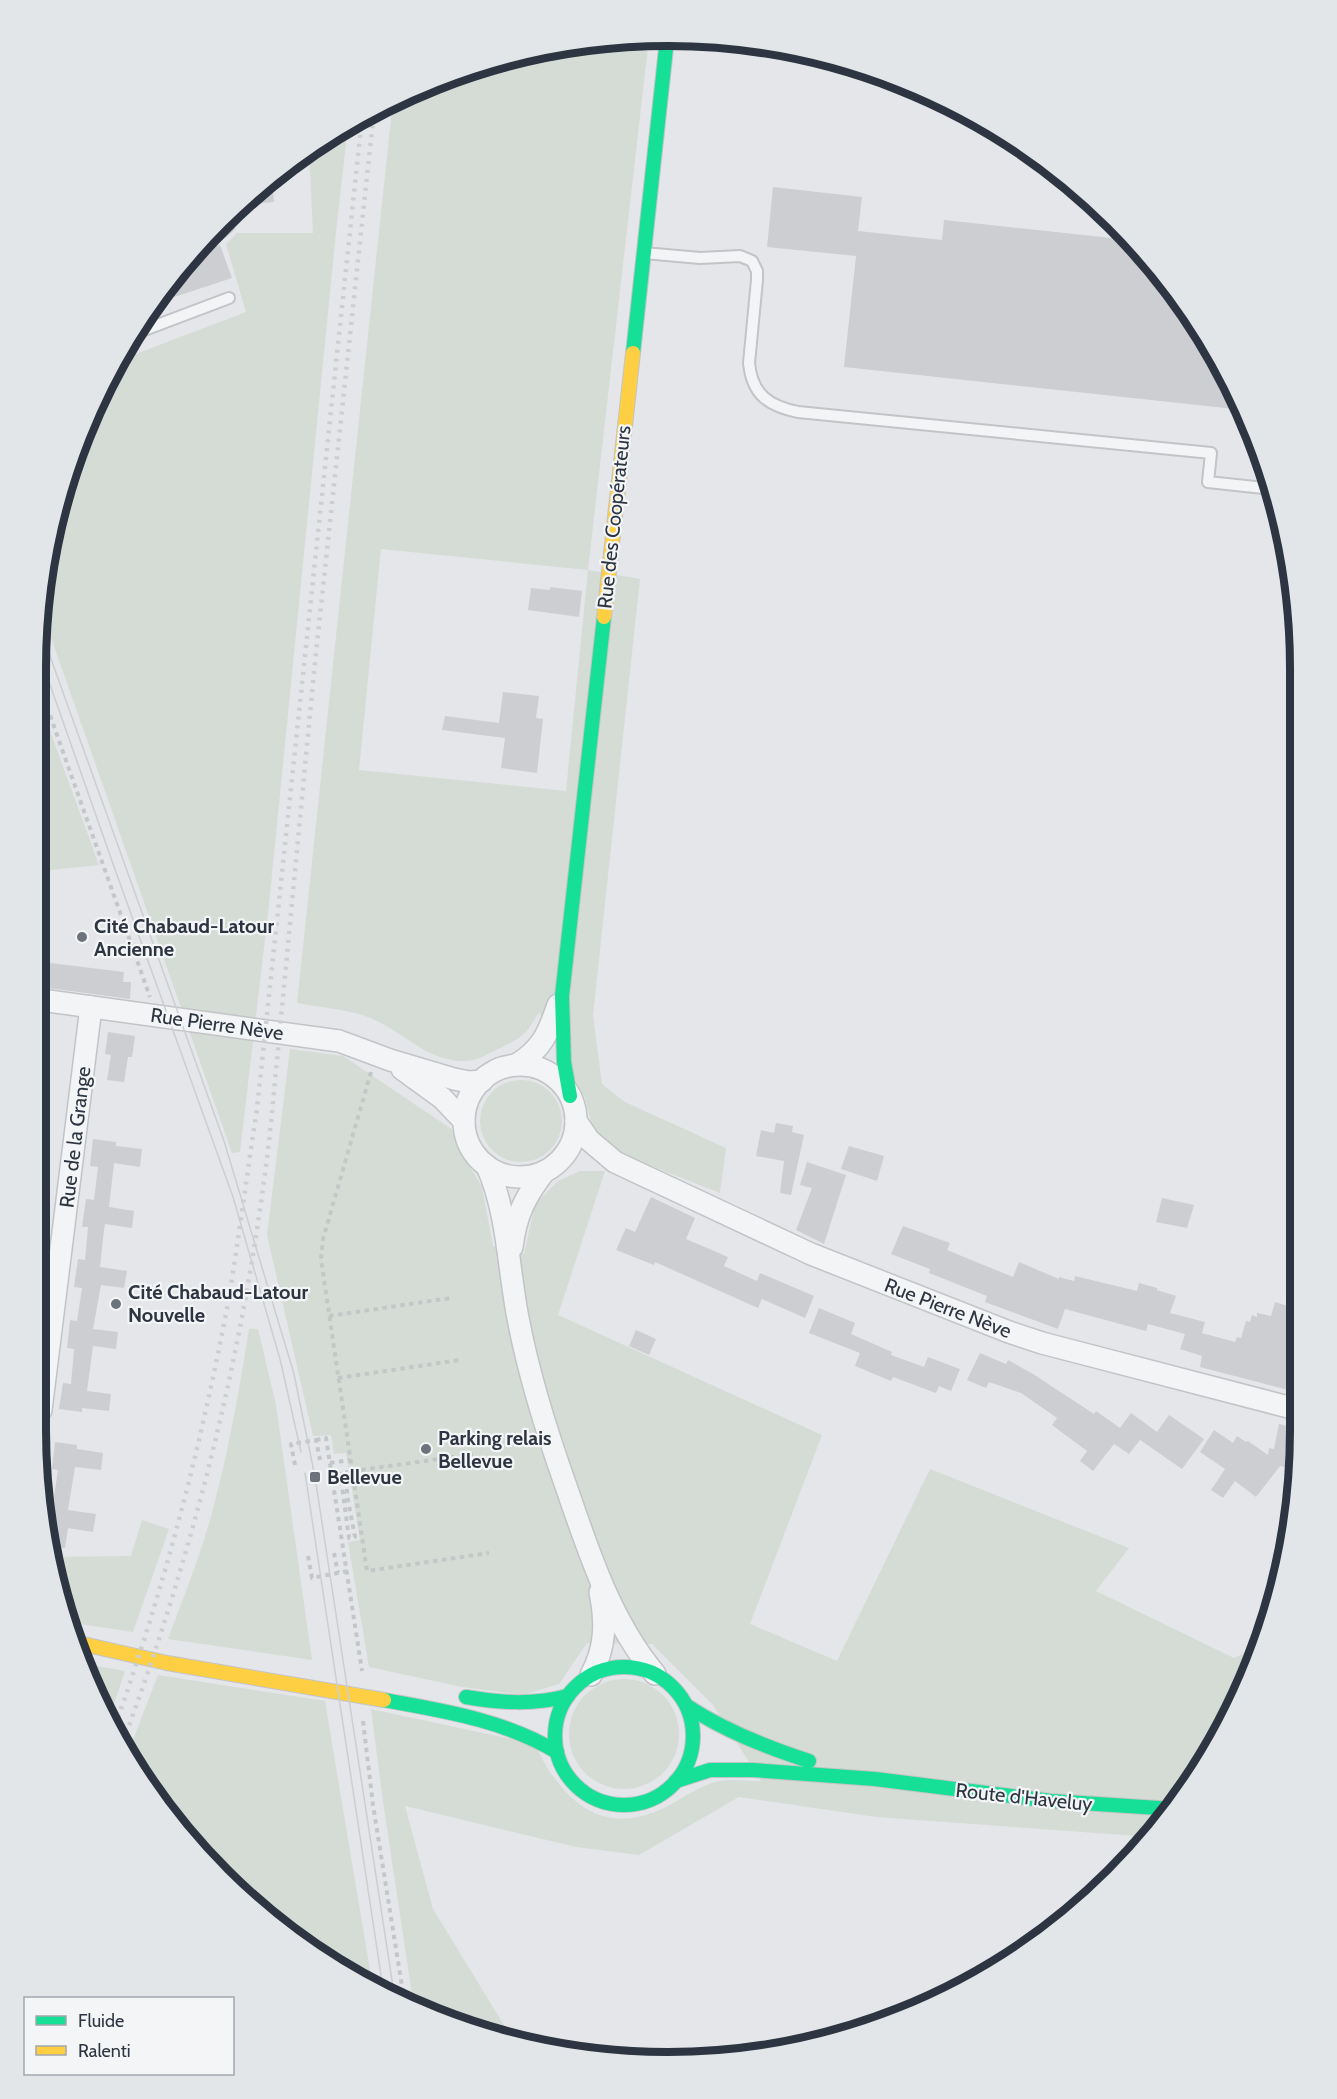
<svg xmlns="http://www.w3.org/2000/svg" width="1337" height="2099" viewBox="0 0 1337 2099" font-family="Cabin,sans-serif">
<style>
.green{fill:#d5dcd5;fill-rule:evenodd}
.building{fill:#cdced1}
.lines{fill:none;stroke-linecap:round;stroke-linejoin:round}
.lane-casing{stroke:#c2c4c7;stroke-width:14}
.street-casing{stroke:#c2c4c7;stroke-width:24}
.fast-casing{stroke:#c2c4c7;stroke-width:16}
.slow-casing{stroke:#c2c4c7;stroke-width:16}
.path{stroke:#c4c7c8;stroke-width:4;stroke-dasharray:4.5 4.5;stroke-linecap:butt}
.lane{stroke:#f3f4f5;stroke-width:10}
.street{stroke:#f3f4f5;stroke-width:21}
.fast{stroke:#16e098;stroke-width:14}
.slow{stroke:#ffcf43;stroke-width:14}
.tram{stroke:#ccced0;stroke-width:1.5}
.rail{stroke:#ccced0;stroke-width:4.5;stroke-dasharray:3 6;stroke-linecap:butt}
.poi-dot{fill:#6c737c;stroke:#f3f5f7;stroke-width:2}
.labels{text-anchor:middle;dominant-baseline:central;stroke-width:4.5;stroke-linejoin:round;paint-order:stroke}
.street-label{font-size:20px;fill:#2c3541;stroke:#f3f5f7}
.poi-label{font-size:20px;font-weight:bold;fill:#2c3541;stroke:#f3f5f7;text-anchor:start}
.rim{fill:none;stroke:#2c3541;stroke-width:8}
</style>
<rect width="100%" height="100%" fill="#e4e6e9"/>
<g class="green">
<path d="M 627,37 L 649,38 L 588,570 L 640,579 L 593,1015 L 602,1084 L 625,1102 L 726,1148 L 720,1193 L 626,1156 L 594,1135 L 585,1098 L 539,1012 C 525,1037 521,1038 496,1050 C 486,1055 476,1061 465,1061 C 427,1063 399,1027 365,1016 C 343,1009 319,1007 297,1003 L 393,100 L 504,58 ZM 381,549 L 588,570 L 566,791 L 359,770 Z"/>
<path d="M 348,126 L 336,232 L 269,905 L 240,1152 L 232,1153 L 41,609 L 41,586 L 69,466 L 90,416 L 94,414 L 101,389 L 120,360 L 246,312 L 226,244 L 237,233 L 313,233 L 309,151 Z"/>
<path d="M 41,706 L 99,865 L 41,871 Z"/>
<path d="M 290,1049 L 343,1056 L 453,1130 L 462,1153 L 482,1187 L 493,1246 L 524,1254 L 535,1204 L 558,1181 L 580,1171 L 605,1171 L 558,1315 L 822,1435 L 750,1624 L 837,1661 L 930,1469 L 1129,1548 L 1096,1591 L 1234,1658 L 1260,1646 L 1253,1673 L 1195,1782 L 1152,1837 L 876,1817 L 739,1797 L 639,1855 L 576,1847 L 405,1806 L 433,1909 L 515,2043 L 465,2029 L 414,2008 L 383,1802 L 371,1709 L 535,1744 C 541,1756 547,1770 556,1780 C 583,1816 615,1828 657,1811 C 677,1803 694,1788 715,1782 C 728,1778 747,1781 761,1781 L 713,1705 L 652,1644 L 587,1643 L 559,1684 L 523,1695 L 462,1687 L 369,1667 L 348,1542 L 360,1540 L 346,1453 L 334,1454 L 331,1435 L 313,1436 L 267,1235 Z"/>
<circle cx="521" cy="1121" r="41"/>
<path d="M 249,1329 L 258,1329 L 276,1405 L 312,1660 L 168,1639 C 184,1596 201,1554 213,1509 C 229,1450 239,1390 249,1329 Z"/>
<path d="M 142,1520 L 169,1529 L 133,1632 L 67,1622 L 52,1557 L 131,1556 Z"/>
<path d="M 85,1664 L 125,1671 L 110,1716 Z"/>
<path d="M 158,1675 L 325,1701 L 373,1988 L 284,1933 L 221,1877 L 143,1782 L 128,1753 Z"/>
<circle cx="624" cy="1734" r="55"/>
</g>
<g class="building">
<path d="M 272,178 L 274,202 L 243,205 L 257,191 Z"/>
<path d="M 773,187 L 862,197 L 858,231 L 942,240 L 944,220 L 1130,240 L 1170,283 L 1236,389 L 1244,410 L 844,367 L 856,256 L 767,247 Z"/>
<path d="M 220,245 L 232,278 L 159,302 L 191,255 Z"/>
<path d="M 550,587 L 582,591 L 579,617 L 528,610 L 531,588 L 550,590 Z"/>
<path d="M 503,692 L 539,696 L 536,718 L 543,719 L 537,773 L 501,768 L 505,738 L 442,730 L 445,716 L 499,723 Z"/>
<path d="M 50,963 L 124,972 L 123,982 L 131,982 L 130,999 L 41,987 L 41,971 L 49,972 Z"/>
<path d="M 108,1032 L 135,1036 L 132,1057 L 128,1057 L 124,1082 L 107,1080 L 111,1055 L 105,1054 Z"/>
<path d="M 776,1123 L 793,1126 L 792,1132 L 804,1135 L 791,1195 L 780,1193 L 784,1161 L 756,1156 L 761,1130 L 774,1133 Z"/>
<path d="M 93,1139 L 116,1142 L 116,1146 L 142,1149 L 140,1167 L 114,1163 L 109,1207 L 134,1211 L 132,1228 L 105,1224 L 104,1230 L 100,1267 L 127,1271 L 124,1288 L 101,1285 L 93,1329 L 118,1332 L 116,1349 L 93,1346 L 87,1391 L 111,1394 L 109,1411 L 82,1408 L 82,1412 L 59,1409 L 63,1383 L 71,1384 L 74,1349 L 67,1348 L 70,1320 L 77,1321 L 82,1288 L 74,1287 L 78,1259 L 85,1260 L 88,1227 L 82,1227 L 86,1199 L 94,1200 L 98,1167 L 90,1166 Z"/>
<path d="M 849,1146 L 884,1156 L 877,1181 L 841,1169 Z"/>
<path d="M 807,1162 L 846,1175 L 824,1244 L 796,1230 L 812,1188 L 800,1185 Z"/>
<path d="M 651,1197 L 695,1218 L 686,1239 L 728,1257 L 724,1266 L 757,1281 L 760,1273 L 814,1296 L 805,1318 L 762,1299 L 758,1308 L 655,1262 L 654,1265 L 616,1250 L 626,1228 L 635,1232 Z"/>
<path d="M 1162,1198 L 1194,1205 L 1187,1228 L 1156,1222 Z"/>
<path d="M 903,1226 L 950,1243 L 947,1250 L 1013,1277 L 1019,1262 L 1059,1279 L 1059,1277 L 1074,1281 L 1075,1276 L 1137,1291 L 1139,1283 L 1157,1288 L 1157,1290 L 1176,1296 L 1170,1313 L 1205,1322 L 1202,1333 L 1235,1342 L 1237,1337 L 1241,1338 L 1246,1321 L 1250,1322 L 1252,1315 L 1257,1317 L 1257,1313 L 1271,1316 L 1275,1302 L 1297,1309 L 1296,1392 L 1200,1367 L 1202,1356 L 1180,1349 L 1185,1334 L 1148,1324 L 1146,1331 L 1065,1309 L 1058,1329 L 985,1302 L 987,1296 L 929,1273 L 930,1269 L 891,1254 Z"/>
<path d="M 819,1308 L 855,1323 L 851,1334 L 892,1352 L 891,1355 L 924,1367 L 928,1357 L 960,1369 L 951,1391 L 939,1386 L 936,1393 L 893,1377 L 891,1381 L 855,1366 L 860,1353 L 809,1333 Z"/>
<path d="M 636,1330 L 656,1339 L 649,1355 L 629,1346 Z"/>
<path d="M 980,1353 L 1006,1364 L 1008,1360 L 1033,1374 L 1094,1414 L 1096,1411 L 1120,1428 L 1131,1413 L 1157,1432 L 1169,1415 L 1204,1439 L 1182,1469 L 1140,1440 L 1129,1454 L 1114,1444 L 1093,1471 L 1080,1461 L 1087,1451 L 1052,1425 L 1057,1418 L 1021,1393 L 989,1382 L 986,1388 L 967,1380 Z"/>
<path d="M 1279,1424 L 1296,1428 L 1296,1469 L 1280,1466 L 1256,1497 L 1235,1481 L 1223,1498 L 1211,1490 L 1225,1469 L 1200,1452 L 1214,1430 L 1233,1443 L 1237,1436 L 1246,1442 L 1248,1441 L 1268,1455 L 1269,1448 L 1274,1449 Z"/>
<path d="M 55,1442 L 77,1445 L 77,1449 L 103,1453 L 101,1470 L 75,1467 L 68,1510 L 96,1514 L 93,1532 L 68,1528 L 65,1548 L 49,1546 L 50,1531 L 45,1530 L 45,1527 L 48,1503 L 53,1503 L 58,1470 L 52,1469 Z"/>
</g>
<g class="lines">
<g class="lane-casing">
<g id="lane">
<path d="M 644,253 L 700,258 L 740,256 L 752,261 L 757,271 L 757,280 L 749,363 C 752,394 768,406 798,412 L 1211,453 L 1208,482 L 1273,489"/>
<path d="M 139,332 L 229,298"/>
</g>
</g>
<g class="street-casing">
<g id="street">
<path d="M 211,234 L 224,223"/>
<path d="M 41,1000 L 339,1041 L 390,1060 L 454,1079 L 469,1082 L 482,1081"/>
<path d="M 516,1065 C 542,1049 548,1034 558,1005"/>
<circle cx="520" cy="1121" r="56"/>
<path d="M 402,1069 L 442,1098 L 464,1121"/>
<path d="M 576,1121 L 589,1140 L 615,1162 L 811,1254 L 1009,1332 L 1042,1343 L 1296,1409"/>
<path d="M 487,1166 C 508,1214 508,1267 518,1318 C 529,1377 547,1433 567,1489 C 589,1553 611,1621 655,1674"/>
<path d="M 512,1247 C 516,1215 525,1197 544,1172"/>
<path d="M 41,1410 L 91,1007"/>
<path d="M 591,1675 C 606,1647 606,1622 600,1592"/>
</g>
</g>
<g class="fast-casing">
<g id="fast">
<path d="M 633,353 L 667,39"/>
<path d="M 570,1096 L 564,1062 L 562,996 L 604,617"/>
<circle cx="624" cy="1736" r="69"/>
<path d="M 466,1697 C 501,1703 533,1705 568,1696"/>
<path d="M 384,1700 C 444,1711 504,1720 557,1752"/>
<path d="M 687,1706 C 725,1731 766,1747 809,1761"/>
<path d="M 676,1781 L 710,1770 L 753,1770 L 875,1779 L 1051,1801 L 1174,1809"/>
</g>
</g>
<g class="slow-casing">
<g id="slow">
<path d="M 604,617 L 633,353"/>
<path d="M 74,1642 L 167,1663 L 384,1700"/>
</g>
</g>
<g class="path">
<path d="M 41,690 L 150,997"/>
<path d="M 371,1072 L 323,1239 L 321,1259 L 367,1571 L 489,1553"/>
<path d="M 329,1316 L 451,1298"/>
<path d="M 338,1378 L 460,1360"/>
<path d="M 316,1440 L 326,1438 L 362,1671"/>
<path d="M 330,1463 L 350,1460"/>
<path d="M 295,1465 L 291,1444 L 316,1440 L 320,1460"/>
<path d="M 332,1472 L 340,1471 L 349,1538 L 355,1537 L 347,1495 L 347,1472 L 474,1454"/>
<path d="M 334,1553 L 338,1573"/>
<path d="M 308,1556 L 312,1578 L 348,1571"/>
<path d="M 363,1721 L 373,1805 L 405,2005"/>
</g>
<use href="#lane" class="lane"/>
<use href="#street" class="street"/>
<use href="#fast" class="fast"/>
<use href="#slow" class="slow"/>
<g class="tram">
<path d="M 41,631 L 224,1141 L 294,1374 L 315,1477 L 395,2000"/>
<path d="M 41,659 L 112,861 L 233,1197 L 280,1359 L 301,1452"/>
<path d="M 305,1473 L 384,1995"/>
</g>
<g class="rail">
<path d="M 115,1726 C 164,1589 201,1446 228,1303 C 239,1238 247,1173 257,1109 L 362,118"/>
<path d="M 123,1742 C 197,1543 248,1334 271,1123 L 314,672 L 374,111"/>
</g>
</g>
<g class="poi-dot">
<circle cx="82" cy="937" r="6"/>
<circle cx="116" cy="1304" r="6"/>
<circle cx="426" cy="1449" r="6"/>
<rect x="309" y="1471" width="12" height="12" rx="3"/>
</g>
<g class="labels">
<g class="street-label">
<text transform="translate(614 517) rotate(-84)">Rue des Coopérateurs</text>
<text transform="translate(217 1024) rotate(8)">Rue Pierre Nève</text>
<text transform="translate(75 1137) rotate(-83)">Rue de la Grange</text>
<text transform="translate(948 1308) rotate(21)">Rue Pierre Nève</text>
<text transform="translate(1024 1797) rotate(6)">Route d'Haveluy</text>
</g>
<g class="poi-label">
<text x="94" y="926">Cité Chabaud-Latour<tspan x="94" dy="23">Ancienne</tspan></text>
<text x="128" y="1292">Cité Chabaud-Latour<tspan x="128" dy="23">Nouvelle</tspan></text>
<text x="438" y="1438">Parking relais<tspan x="438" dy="23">Bellevue</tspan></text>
<text x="327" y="1477">Bellevue</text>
</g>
</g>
<path d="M0 0H1337V2099H0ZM668 46H668A622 622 0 0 1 1290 668V1430A622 622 0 0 1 668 2052H668A622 622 0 0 1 46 1430V668A622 622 0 0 1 668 46Z" fill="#e3e6e8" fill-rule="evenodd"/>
<path class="rim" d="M668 46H668A622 622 0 0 1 1290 668V1430A622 622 0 0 1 668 2052H668A622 622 0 0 1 46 1430V668A622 622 0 0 1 668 46Z"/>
<rect x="24" y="1997" width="210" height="78" fill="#f3f5f7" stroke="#a3a8ae" stroke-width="1.5"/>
<rect x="36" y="2016" width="30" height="9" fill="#16e098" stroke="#a3a8ae" stroke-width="1.5"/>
<text x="78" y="2027" font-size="18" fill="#2c3541">Fluide</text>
<rect x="36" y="2046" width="30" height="9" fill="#ffcf43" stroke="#a3a8ae" stroke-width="1.5"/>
<text x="78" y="2057" font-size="18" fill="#2c3541">Ralenti</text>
</svg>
